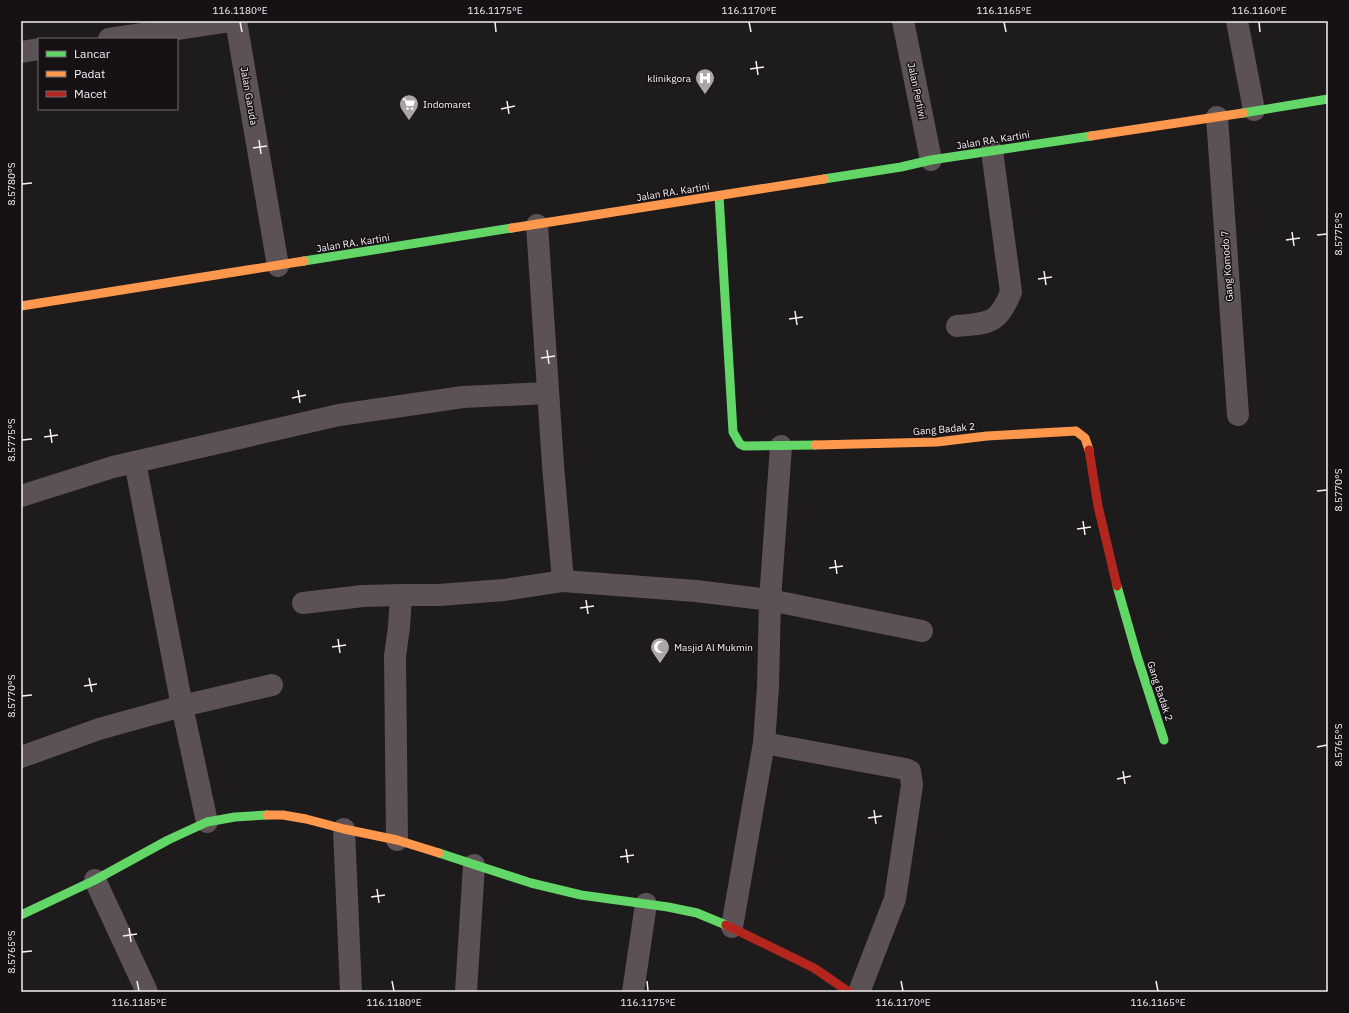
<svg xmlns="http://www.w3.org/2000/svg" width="1349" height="1013" viewBox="0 0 1349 1013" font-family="'IBM Plex Sans',sans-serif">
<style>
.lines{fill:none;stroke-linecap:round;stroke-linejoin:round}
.street{stroke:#5c5154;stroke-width:22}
.fast{stroke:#63d668;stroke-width:9}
.slow{stroke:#ff974d;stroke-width:9}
.jam{stroke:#b3261e;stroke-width:9}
.ticks{fill:none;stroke:#f4f0f4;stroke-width:1.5}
.labels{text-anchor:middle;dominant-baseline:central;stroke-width:3;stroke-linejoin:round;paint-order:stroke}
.poi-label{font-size:10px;fill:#f4f0f4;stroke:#161115;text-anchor:start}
.street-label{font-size:10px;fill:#f4f0f4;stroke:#161115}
.neatline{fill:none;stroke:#f4f0f4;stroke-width:1.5}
.ticks-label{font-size:10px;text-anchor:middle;fill:#f4f0f4}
</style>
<rect width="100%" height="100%" fill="#1e1b1d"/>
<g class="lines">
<g class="street">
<path d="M 236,21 L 278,266"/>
<path d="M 903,21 L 931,160"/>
<path d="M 1237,21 L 1254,110"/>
<path d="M 109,39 L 230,21"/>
<path d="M 21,52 L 39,49"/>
<path d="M 1217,117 L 1238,415"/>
<path d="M 537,225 L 553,465 L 563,581"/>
<path d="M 957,326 C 989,323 998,325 1011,292 L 992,151"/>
<path d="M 135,462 L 182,706 L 207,822"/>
<path d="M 21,496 L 113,467 L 339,415 L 463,397 L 548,393"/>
<path d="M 303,603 L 363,596 L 401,595"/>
<path d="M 764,743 L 905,769 L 910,771 L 912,785 L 895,899 L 859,992"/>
<path d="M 21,757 L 99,729 L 182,706 L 272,685"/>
<path d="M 344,829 L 351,992"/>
<path d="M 397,840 L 395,656 L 399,627 L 401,595 L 439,595 L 504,590 L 563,581 L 696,591 L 770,600 L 922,631"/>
<path d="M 95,880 L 147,992"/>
<path d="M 732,927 L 764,743 L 768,687 L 770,600 L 781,446"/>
<path d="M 466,992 L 474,865"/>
<path d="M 633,992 L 646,904"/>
</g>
<g class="fast">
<path d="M 1243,113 L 1328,99"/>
<path d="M 824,179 L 901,167 L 931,160 L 1091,136"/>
<path d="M 719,196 L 733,432 L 740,444 L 744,446 L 815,445"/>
<path d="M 304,261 L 512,228"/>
<path d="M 1117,586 L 1137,656 L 1164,740"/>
<path d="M 439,853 L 531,883 L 581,895 L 668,907 L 697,913 L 726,925"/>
<path d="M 21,915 L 95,880 L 168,840 L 207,822 L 235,817 L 267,815"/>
</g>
<g class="slow">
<path d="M 1091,136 L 1243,113"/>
<path d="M 512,228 L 824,179"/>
<path d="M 21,306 L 304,261"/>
<path d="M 815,445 L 937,442 L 987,436 L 1076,431 L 1085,438 L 1089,450"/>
<path d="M 267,815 L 283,815 L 306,819 L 344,829 L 397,840 L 439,853"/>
</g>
<g class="jam">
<path d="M 1089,450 L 1098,506 L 1117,586"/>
<path d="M 726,925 L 814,968 L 849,992"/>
</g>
</g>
<path class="ticks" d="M 240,22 L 242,32M 495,22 L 496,32M 749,22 L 751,32M 1004,22 L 1006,32M 1259,22 L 1260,32M 756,61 L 758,75M 750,69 L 764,67M 507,101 L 509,114M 501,109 L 515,106M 259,140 L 261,154M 253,148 L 267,146M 22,184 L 32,183M 1292,232 L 1294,246M 1317,235 L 1327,234M 1286,240 L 1300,238M 1044,271 L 1046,285M 1038,279 L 1052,277M 795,311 L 797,325M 789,319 L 803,317M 547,350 L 549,364M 541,358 L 555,356M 298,390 L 300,403M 292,398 L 306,395M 50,429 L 52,443M 44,437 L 58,435M 22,440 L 32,439M 1317,491 L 1327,490M 1083,521 L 1085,535M 1077,529 L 1091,527M 835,560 L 837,574M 829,568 L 843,566M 586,600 L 588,614M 580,608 L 594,606M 338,639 L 340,653M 332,647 L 346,645M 89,678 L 92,692M 84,686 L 97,684M 22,696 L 32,695M 1317,747 L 1327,745M 1123,771 L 1125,784M 1117,779 L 1131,776M 874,810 L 876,824M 868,818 L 882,816M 626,849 L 628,863M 620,857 L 634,855M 377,889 L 379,903M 371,897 L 385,895M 129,928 L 131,942M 123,936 L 137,934M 22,952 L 32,951M 137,981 L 139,991M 392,981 L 394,991M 647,981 L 648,991M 901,981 L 903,991M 1156,981 L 1158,991"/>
<defs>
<g id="hospital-pin" transform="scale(1)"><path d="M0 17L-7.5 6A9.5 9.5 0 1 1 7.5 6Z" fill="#a9a5a9" stroke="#161115"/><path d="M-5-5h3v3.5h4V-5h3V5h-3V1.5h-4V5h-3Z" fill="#fff"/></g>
<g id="supermarket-pin" transform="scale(1)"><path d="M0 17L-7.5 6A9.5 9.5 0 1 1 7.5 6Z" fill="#a9a5a9" stroke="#161115"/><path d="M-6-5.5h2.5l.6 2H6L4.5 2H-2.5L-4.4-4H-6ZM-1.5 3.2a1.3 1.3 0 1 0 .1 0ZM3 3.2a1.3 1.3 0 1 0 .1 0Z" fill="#fff"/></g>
<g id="mosque-pin" transform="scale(1)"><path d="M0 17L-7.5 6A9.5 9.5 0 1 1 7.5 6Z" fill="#a9a5a9" stroke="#161115"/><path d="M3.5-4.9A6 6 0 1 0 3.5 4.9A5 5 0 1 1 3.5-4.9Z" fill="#fff"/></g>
</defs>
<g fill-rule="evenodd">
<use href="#hospital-pin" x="705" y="78"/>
<use href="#supermarket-pin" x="409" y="104"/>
<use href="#mosque-pin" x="660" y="647"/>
</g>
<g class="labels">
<g class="poi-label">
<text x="691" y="78" text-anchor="end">klinikgora</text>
<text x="423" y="104">Indomaret</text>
<text x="674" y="647">Masjid Al Mukmin</text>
</g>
<g class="street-label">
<text transform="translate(917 91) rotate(78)">Jalan Pertiwi</text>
<text transform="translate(249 96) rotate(80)">Jalan Garuda</text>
<text transform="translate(993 140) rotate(-9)">Jalan RA. Kartini</text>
<text transform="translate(673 192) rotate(-9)">Jalan RA. Kartini</text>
<text transform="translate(353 243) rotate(-9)">Jalan RA. Kartini</text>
<text transform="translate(1227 266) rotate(-94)">Gang Komodo 7</text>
<text transform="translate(944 429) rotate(-5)">Gang Badak 2</text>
<text transform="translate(1160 691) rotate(72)">Gang Badak 2</text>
</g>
</g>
<rect width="1349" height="1013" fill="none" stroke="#161115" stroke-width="44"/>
<rect x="38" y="38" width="140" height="72" fill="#161115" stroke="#6f6a6e"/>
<rect x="46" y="51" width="20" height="6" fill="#63d668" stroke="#6f6a6e"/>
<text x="74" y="58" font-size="12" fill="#f4f0f4">Lancar</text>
<rect x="46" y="71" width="20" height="6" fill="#ff974d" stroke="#6f6a6e"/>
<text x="74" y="78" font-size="12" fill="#f4f0f4">Padat</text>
<rect x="46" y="91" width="20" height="6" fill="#b3261e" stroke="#6f6a6e"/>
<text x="74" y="98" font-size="12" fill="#f4f0f4">Macet</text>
<rect x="22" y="22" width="1305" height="969" class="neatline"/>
<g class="ticks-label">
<text x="240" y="14">116.1180°E</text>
<text x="495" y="14">116.1175°E</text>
<text x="749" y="14">116.1170°E</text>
<text x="1004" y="14">116.1165°E</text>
<text x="1259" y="14">116.1160°E</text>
<text transform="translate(11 184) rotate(-90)" y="4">8.5780°S</text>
<text transform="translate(1338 234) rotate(-90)" y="4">8.5775°S</text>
<text transform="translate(11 440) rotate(-90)" y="4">8.5775°S</text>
<text transform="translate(1338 490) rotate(-90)" y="4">8.5770°S</text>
<text transform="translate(11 696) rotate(-90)" y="4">8.5770°S</text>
<text transform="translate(1338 745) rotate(-90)" y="4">8.5765°S</text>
<text transform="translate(11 952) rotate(-90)" y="4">8.5765°S</text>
<text x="139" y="1006">116.1185°E</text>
<text x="394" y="1006">116.1180°E</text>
<text x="648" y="1006">116.1175°E</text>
<text x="903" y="1006">116.1170°E</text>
<text x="1158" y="1006">116.1165°E</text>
</g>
</svg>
